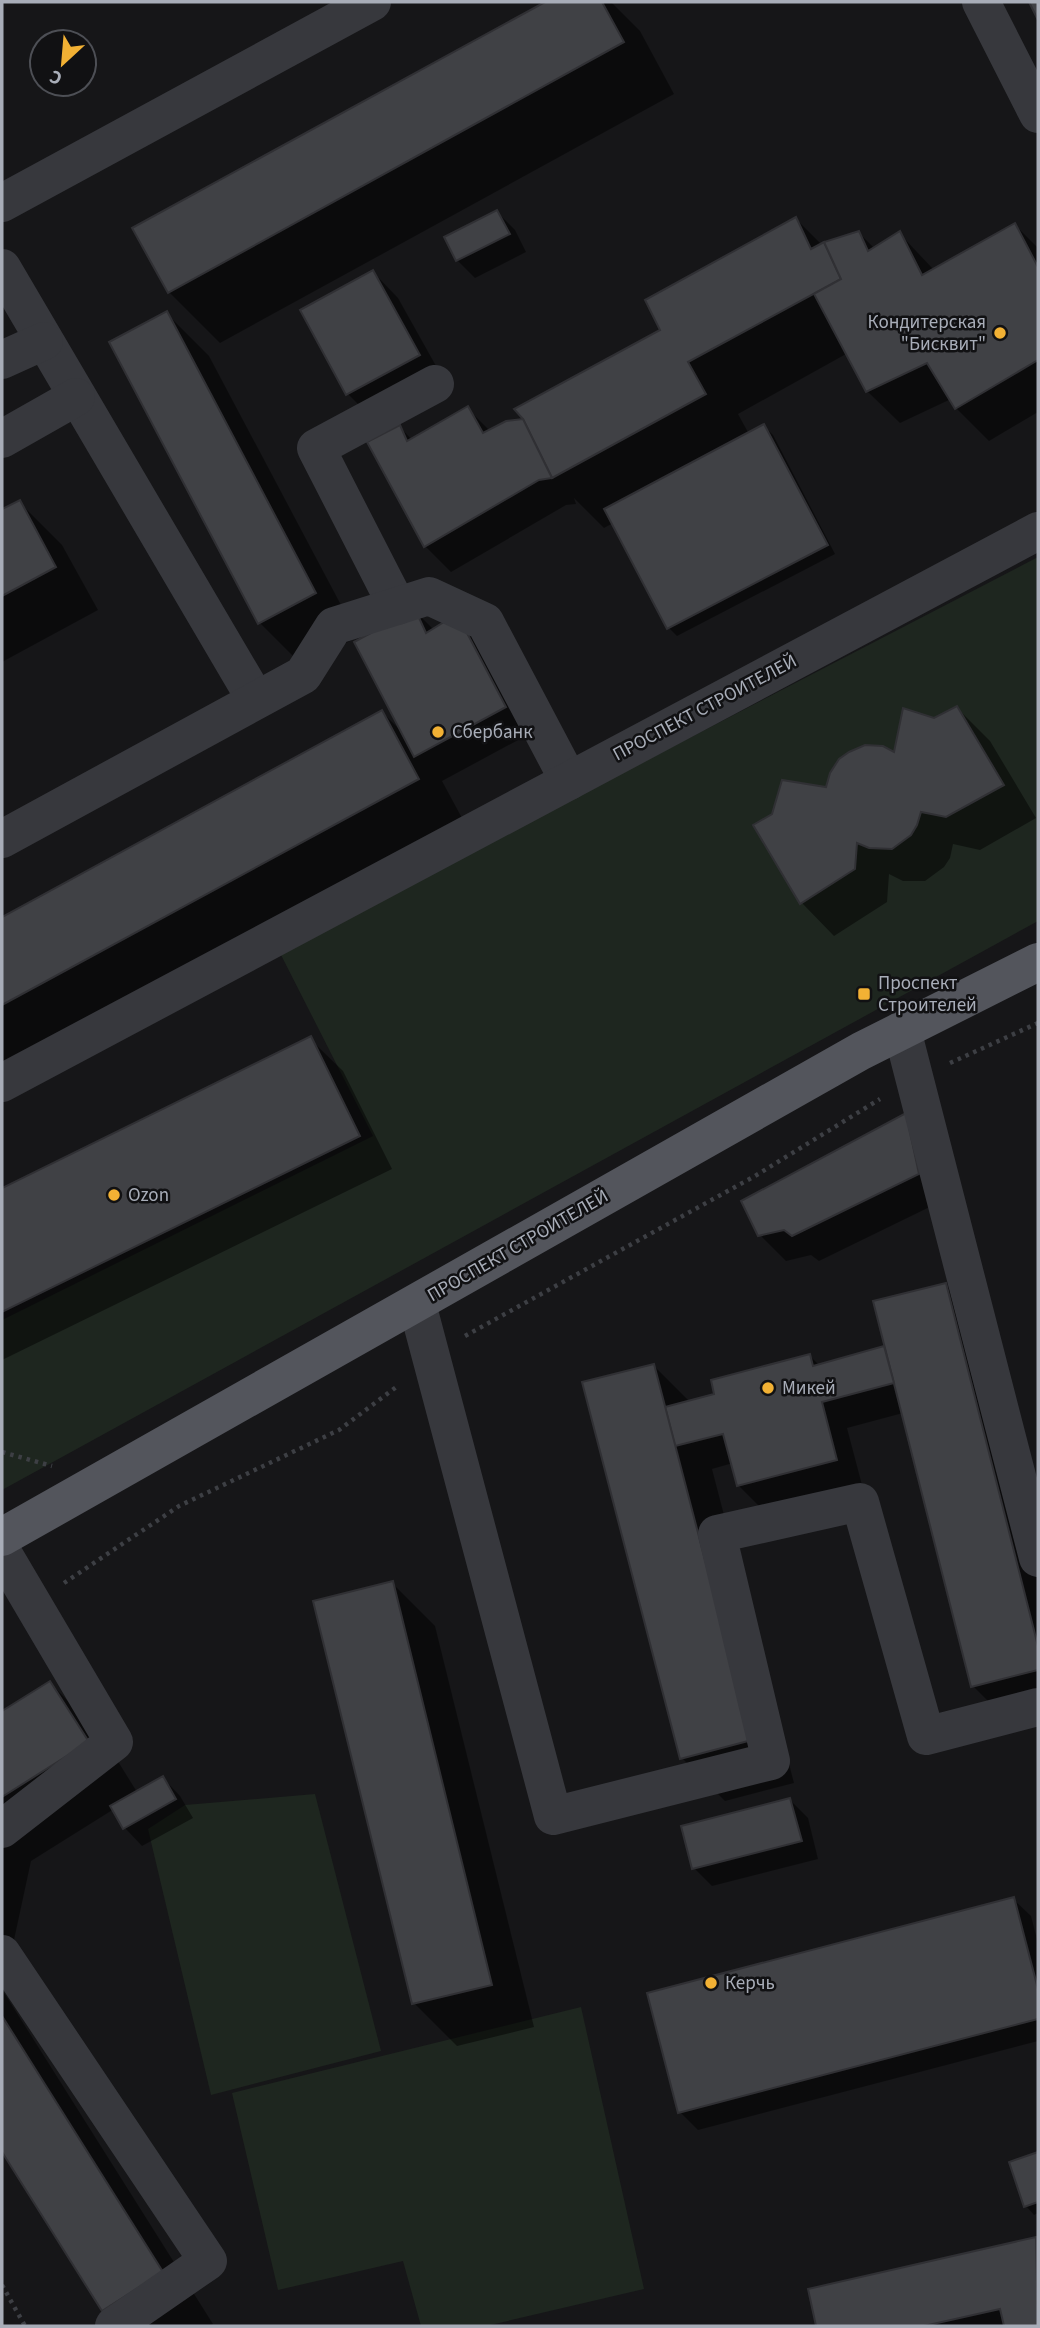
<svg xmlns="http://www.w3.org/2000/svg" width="1040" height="2328" viewBox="0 0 1040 2328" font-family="'Source Sans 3',sans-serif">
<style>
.green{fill:#1e261f}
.shadow{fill:#0007}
.building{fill:#404145;stroke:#303034;stroke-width:2}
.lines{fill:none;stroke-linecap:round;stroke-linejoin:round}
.path{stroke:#3d3f44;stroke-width:4.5;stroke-dasharray:3.5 5;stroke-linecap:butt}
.minor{stroke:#37383d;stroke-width:38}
.major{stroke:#53555c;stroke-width:38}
.poi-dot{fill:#f2b134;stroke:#111113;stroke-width:2.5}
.labels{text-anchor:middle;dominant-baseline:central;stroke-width:5;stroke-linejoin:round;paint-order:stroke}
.poi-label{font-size:19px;fill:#a8adb8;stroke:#111113;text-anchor:start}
.street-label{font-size:19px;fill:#a8adb8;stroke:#111113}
</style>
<rect width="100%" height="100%" fill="#161618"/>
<g class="green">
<path d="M 1038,557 L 1038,921 L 2,1490 L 2,1320 L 373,1136 L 279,951 Z"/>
<path d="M 315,1794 L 381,2051 L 211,2095 L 148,1829 L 185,1805 Z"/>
<path d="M 581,2007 L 644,2289 L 486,2326 L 421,2326 L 403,2261 L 278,2290 L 232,2093 Z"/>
</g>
<g class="shadow">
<path d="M 549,2 L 611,2 L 640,31 L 674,94 L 220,343 L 169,292 L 134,229 Z"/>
<path d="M 497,212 L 515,230 L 526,252 L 475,278 L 457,260 Z"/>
<path d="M 796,219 L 822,245 L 859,233 L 875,249 L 900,234 L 934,270 L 1015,225 L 1038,248 L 1038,412 L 989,441 L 956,408 L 951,399 L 900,423 L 867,391 L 846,354 L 738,414 L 749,434 L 764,426 L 773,435 L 835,554 L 677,636 L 669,628 L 613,523 L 604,528 L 574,498 L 576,504 L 566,505 L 451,572 L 425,546 L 369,443 L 400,427 L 412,440 L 467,408 L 490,431 L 526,420 L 663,331 Z"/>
<path d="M 373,272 L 398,298 L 445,382 L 374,420 L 348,394 L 302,310 Z"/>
<path d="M 166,313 L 209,356 L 358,637 L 302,665 L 260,623 Z"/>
<path d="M 19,502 L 62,545 L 98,610 L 2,662 L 2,511 Z"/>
<path d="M 415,611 L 434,630 L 457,617 L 482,642 L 531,733 L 442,781 L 469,831 L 2,1083 L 2,919 L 382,712 L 402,732 Z"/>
<path d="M 957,708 L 990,741 L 1036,818 L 980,850 L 953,844 L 950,858 L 944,867 L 925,881 L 903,881 L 889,874 L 887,902 L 834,936 L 802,903 L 755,826 L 895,755 L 934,720 Z"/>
<path d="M 310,1039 L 343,1071 L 392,1169 L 2,1360 L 2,1190 Z"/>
<path d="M 906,1115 L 944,1200 L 819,1261 L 811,1255 L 786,1261 L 760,1235 Z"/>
<path d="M 946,1285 L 989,1328 L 1038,1523 L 1038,1724 L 1016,1729 L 973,1686 L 903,1413 L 847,1428 L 862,1485 L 764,1511 L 738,1485 L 733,1463 L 712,1469 L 794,1783 L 725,1801 L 682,1758 L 653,1365 L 690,1402 L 717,1395 L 810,1356 L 820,1366 L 884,1348 L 888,1353 Z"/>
<path d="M 392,1583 L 435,1626 L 534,2027 L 457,2046 L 414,2003 Z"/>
<path d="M 50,1683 L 101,1734 L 137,1792 L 163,1778 L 180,1796 L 193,1818 L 142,1846 L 125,1828 L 114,1809 L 31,1861 L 3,1991 L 213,2324 L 209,2326 L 120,2326 L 103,2310 L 2,2149 L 2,1713 Z"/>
<path d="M 790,1800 L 808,1818 L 818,1859 L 712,1886 L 694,1868 Z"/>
<path d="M 1013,1899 L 1031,1916 L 1038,1943 L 1038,2041 L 698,2130 L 680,2112 Z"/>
<path d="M 1038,2154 L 1038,2213 L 1034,2215 L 1026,2206 L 1011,2163 Z"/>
<path d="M 1036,2239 L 1038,2241 L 1038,2326 L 818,2326 L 810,2290 Z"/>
</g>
<g class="building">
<path d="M 545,2 L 602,2 L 624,42 L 168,293 L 132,228 Z"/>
<path d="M 1029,2 L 1038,2 L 1038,20 Z"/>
<path d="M 497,210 L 510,234 L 456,261 L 444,237 Z"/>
<path d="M 796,217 L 811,249 L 824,242 L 841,279 L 688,362 L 706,394 L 552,478 L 523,419 L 514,409 L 660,330 L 645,300 Z"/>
<path d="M 1015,223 L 1038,267 L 1038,360 L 955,409 L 927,363 L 866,392 L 814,294 L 841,279 L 824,242 L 859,231 L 868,251 L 900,231 L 922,275 Z"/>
<path d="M 373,270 L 420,355 L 346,395 L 300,310 Z"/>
<path d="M 167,311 L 316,593 L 258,624 L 109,342 Z"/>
<path d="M 468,406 L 483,433 L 506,421 L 523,419 L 552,478 L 539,480 L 424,547 L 367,442 L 400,425 L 407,441 Z"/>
<path d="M 764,424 L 828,545 L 667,629 L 604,509 Z"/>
<path d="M 20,500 L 56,567 L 2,596 L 2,509 Z"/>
<path d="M 415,609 L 426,633 L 457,614 L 506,707 L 414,757 L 354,642 Z"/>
<path d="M 957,706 L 1004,785 L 946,817 L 921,812 L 917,825 L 911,835 L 892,849 L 869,848 L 857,843 L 855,869 L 800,904 L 753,825 L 772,814 L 782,780 L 826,787 L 830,773 L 839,759 L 849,752 L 865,745 L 883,746 L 894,752 L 903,708 L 934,718 Z"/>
<path d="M 382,710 L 419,779 L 2,1005 L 2,917 Z"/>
<path d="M 311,1036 L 360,1136 L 2,1312 L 2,1188 Z"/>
<path d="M 906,1113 L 919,1174 L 792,1236 L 784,1230 L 758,1236 L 741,1201 Z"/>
<path d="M 946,1283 L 1038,1646 L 1038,1670 L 971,1687 L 873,1301 Z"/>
<path d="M 884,1346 L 894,1383 L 822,1402 L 837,1460 L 737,1486 L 723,1434 L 675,1446 L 665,1407 L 714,1394 L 711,1380 L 810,1354 L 813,1366 Z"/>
<path d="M 654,1364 L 752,1740 L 680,1759 L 582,1382 Z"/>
<path d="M 393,1581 L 492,1985 L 412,2004 L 313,1601 Z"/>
<path d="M 50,1681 L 89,1742 L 2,1797 L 2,1711 Z"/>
<path d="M 163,1776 L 176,1799 L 123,1829 L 110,1806 Z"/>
<path d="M 790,1798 L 802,1841 L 692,1869 L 681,1826 Z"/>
<path d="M 1014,1897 L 1038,1989 L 1038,2019 L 678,2113 L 647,1993 Z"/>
<path d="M 2,2016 L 163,2272 L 102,2311 L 2,2152 Z"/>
<path d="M 1038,2152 L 1038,2202 L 1024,2207 L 1009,2162 Z"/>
<path d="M 1036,2237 L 1038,2326 L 1004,2326 L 1000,2309 L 924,2326 L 816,2326 L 808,2289 Z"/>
</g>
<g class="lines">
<g class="path">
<path d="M 950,1063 L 1038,1023"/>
<path d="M 465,1336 L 755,1176 L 880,1099"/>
<path d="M 2,1452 L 52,1466"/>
<path d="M 64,1583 L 179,1506 L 339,1430 L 399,1385"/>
<path d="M 2,2285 L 25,2326"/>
</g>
<g class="minor">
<path d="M 981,2 L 1038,114"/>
<path d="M 2,203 L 372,2"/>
<path d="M 2,268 L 256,700"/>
<path d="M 2,360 L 44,341"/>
<path d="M 2,439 L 76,397"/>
<path d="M 397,606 L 316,448 L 435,384"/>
<path d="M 2,839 L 303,675 L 334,626 L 429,596 L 485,622 L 569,781"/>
<path d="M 902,1030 L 1038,1558"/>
<path d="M 2,1083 L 1038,531"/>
<path d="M 417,1304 L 553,1816 L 771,1761 L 717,1534 L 860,1502 L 926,1736 L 1038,1707"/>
<path d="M 2,1552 L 114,1742 L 2,1829"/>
<path d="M 2,1954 L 208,2261 L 114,2326"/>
</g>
<path class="major" d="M 2,1537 L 861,1051 L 1038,962"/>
</g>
<g class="poi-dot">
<circle cx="1000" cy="333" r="7"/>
<circle cx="438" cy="732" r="7"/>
<rect x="857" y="987" width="14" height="14" rx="3.5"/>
<circle cx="114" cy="1195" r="7"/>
<circle cx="768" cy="1388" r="7"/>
<circle cx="711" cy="1983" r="7"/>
</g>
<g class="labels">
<g class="poi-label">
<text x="986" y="322" text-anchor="end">Кондитерская<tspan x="986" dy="22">"Бисквит"</tspan></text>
<text x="452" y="732">Сбербанк</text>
<text x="878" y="983">Проспект<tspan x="878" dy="22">Строителей</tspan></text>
<text x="128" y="1195">Ozon</text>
<text x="782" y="1388">Микей</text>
<text x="725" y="1983">Керчь</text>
</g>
<g class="street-label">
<text transform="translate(705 708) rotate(-28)">ПРОСПЕКТ СТРОИТЕЛЕЙ</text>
<text transform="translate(518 1246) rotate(-30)">ПРОСПЕКТ СТРОИТЕЛЕЙ</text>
</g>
</g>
<rect width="1040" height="2328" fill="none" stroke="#a8adb8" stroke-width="7"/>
<g transform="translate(63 63) rotate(206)"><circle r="33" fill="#111113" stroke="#4d4f55" stroke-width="2"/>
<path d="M0-5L12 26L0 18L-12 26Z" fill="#f2b134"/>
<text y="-10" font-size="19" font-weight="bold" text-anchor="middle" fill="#a8adb8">С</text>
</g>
</svg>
